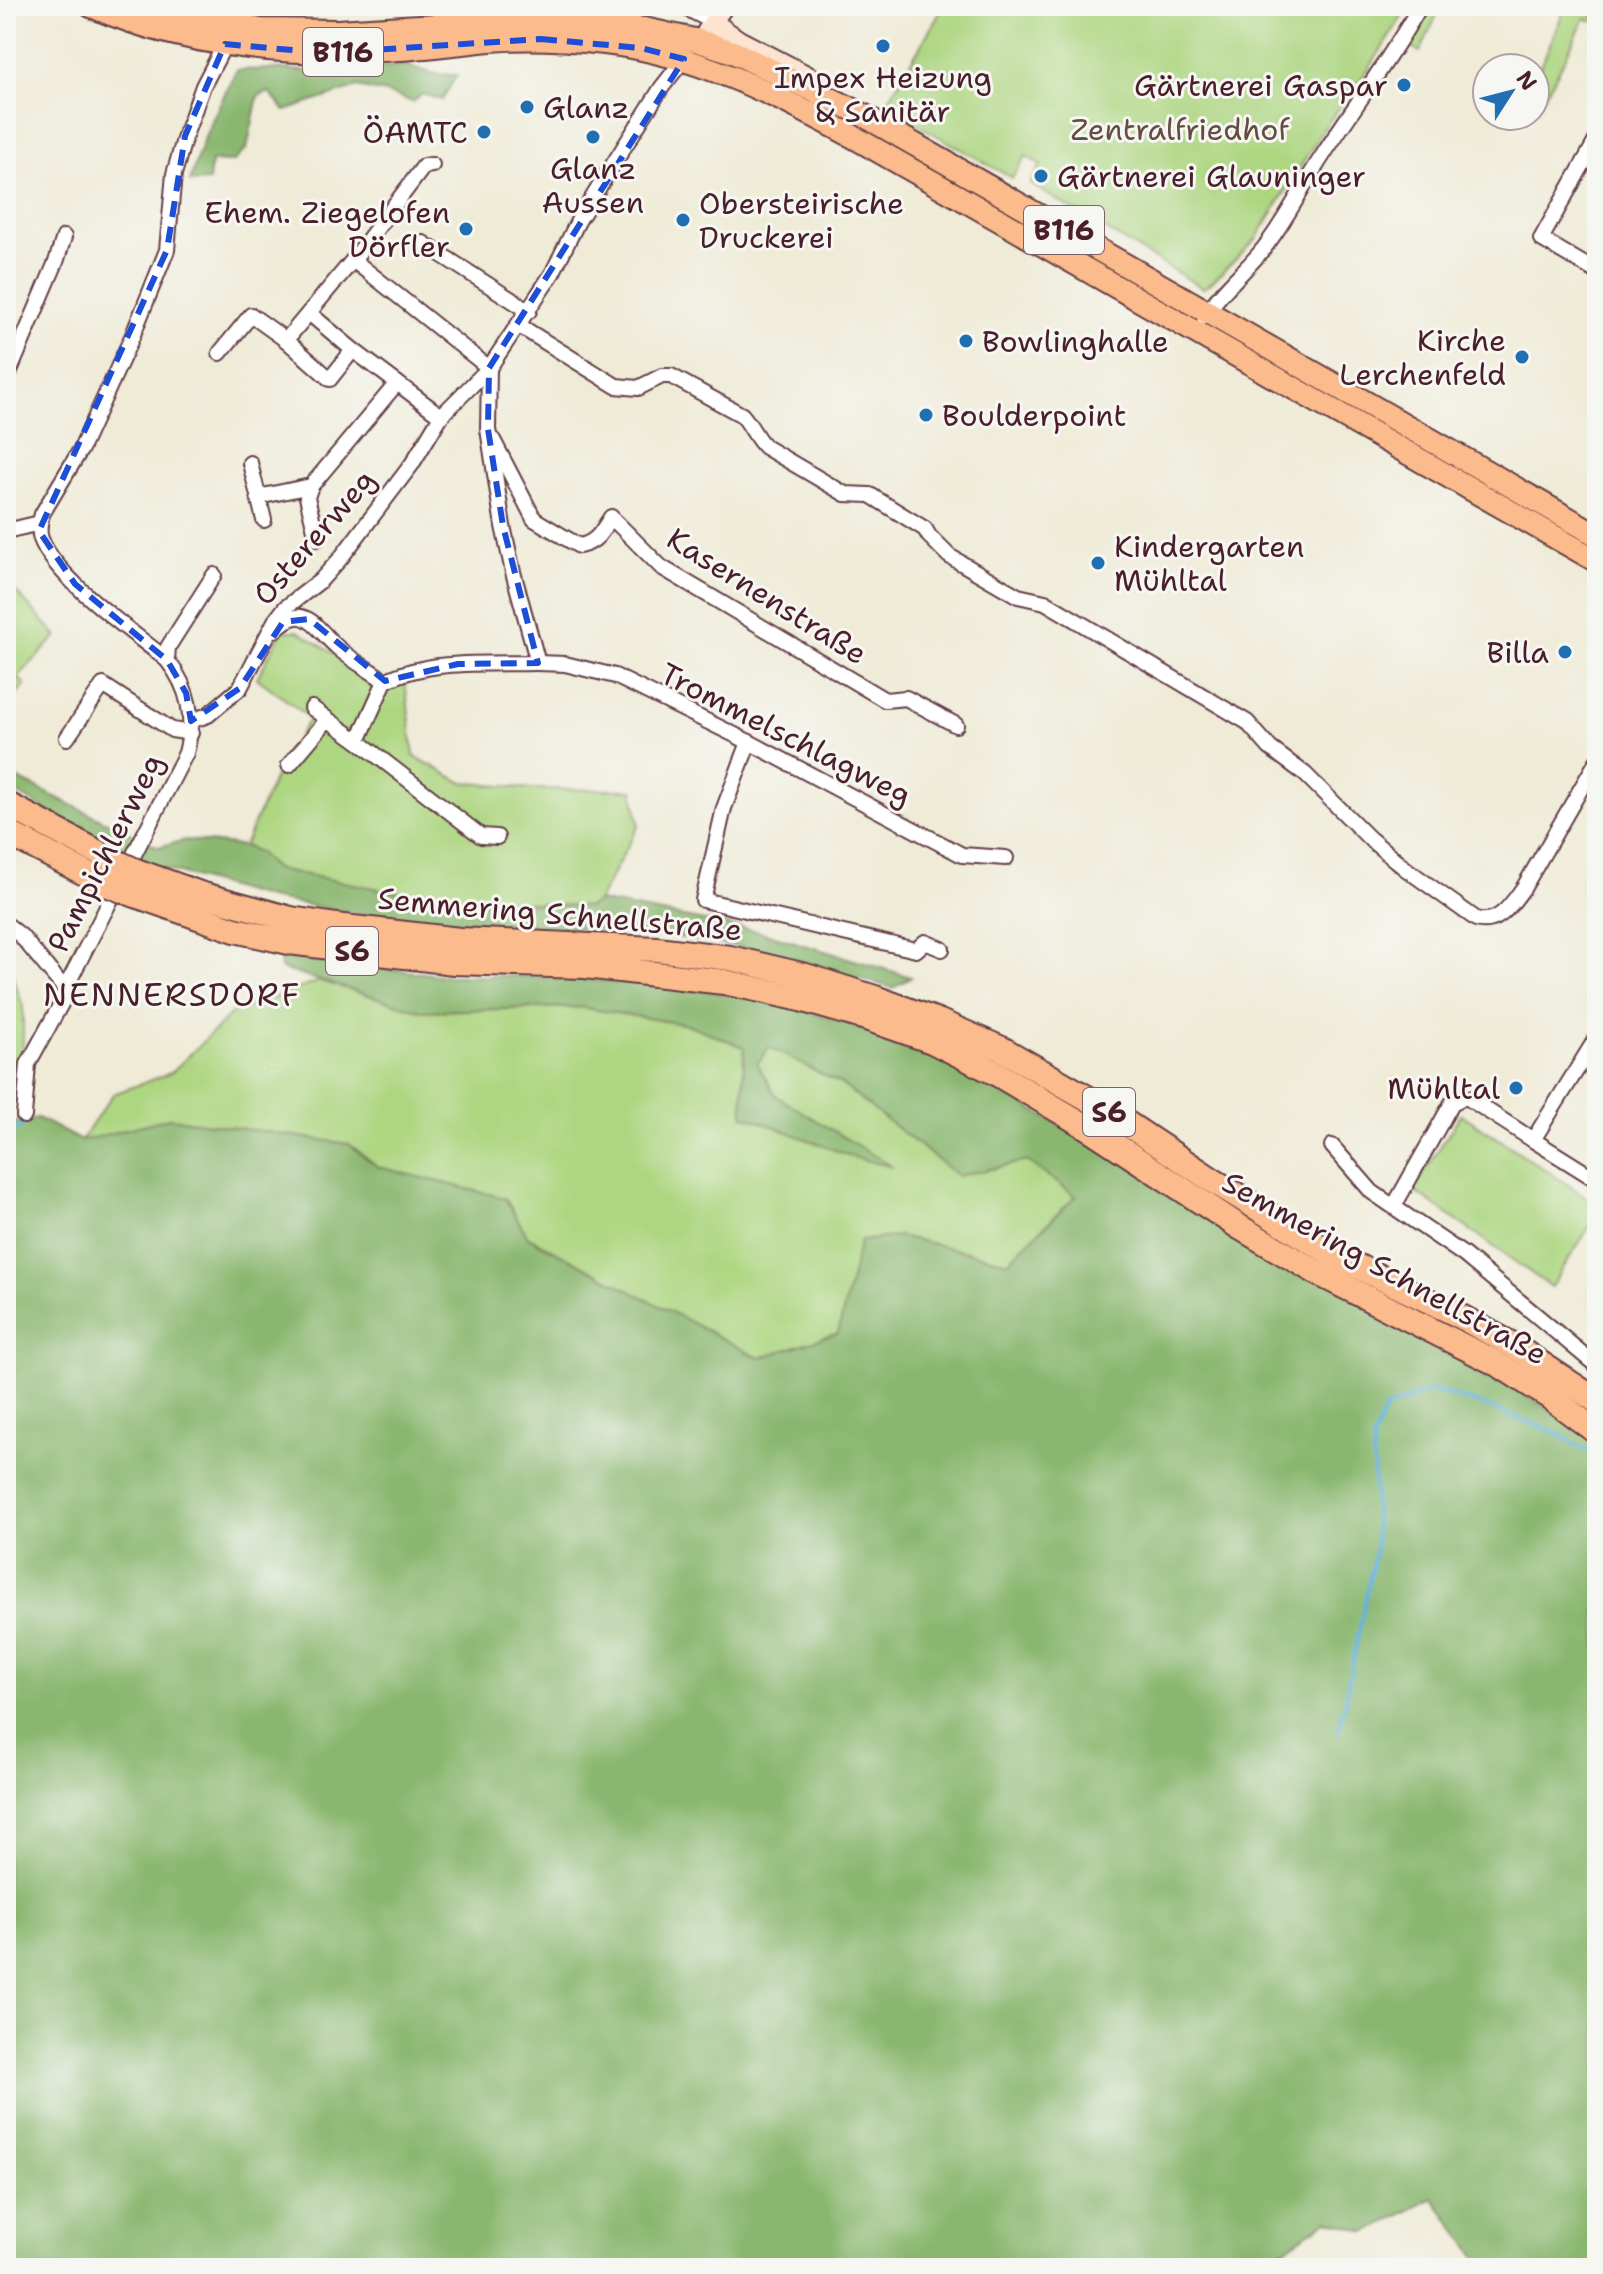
<svg xmlns="http://www.w3.org/2000/svg" width="1603" height="2274" viewBox="0 0 1603 2274" font-family="'Shantell Sans',sans-serif">
<style>
.green{fill:#add681;stroke:#7c7a56;stroke-width:2}
.forest{fill:#8ab76f;stroke:#6a6b4d;stroke-width:2}
.lines{fill:none;stroke-linecap:round;stroke-linejoin:round}
.stream{stroke:#5caed7;stroke-width:4}
.minor-casing{stroke:#633e45;stroke-width:18}
.secondary-casing{stroke:#633e45;stroke-width:22}
.primary-casing{stroke:#633e45;stroke-width:26}
.motorway-casing{stroke:#633e45;stroke-width:28}
.minor{stroke:#fff;stroke-width:14}
.secondary{stroke:#fde4d1;stroke-width:18}
.primary{stroke:#fbbb8c;stroke-width:22}
.motorway{stroke:#fbbb8c;stroke-width:24}
.motorway-bridge-casing{stroke:#633e45;stroke-width:28;stroke-linecap:butt}
.motorway-bridge{stroke:#fbbb8c;stroke-width:24}
.marked{fill:none;stroke:#1d4ed8;stroke-width:6;stroke-dasharray:16 10;stroke-linejoin:round}
.poi-dot{fill:#1f6fb2;stroke:#f6f6f2;stroke-width:3}
.labels{text-anchor:middle;dominant-baseline:central;stroke-width:6;stroke-linejoin:round;paint-order:stroke}
.shield{fill:#f6f6f2;stroke:#7e6067;stroke-width:2}
.shield-label{font-size:28px;font-weight:bold;fill:#4a1f2b}
.poi-label{font-size:30px;fill:#4a1f2b;stroke:#f6f6f2;text-anchor:end}
.park-label{font-size:30px;fill:#634d40;stroke:#f6f6f2}
.street-label{font-size:30px;fill:#4a1f2b;stroke:#f6f6f2}
.neighbourhood-label{font-size:32px;letter-spacing:2px;fill:#4a1f2b;stroke:#f6f6f2}
</style>
<rect width="100%" height="100%" fill="#f6f6f2"/>
<filter id="ink" filterUnits="userSpaceOnUse"><feTurbulence type="fractalNoise" baseFrequency=".0125" numOctaves="2"/><feDisplacementMap in="SourceGraphic" scale="16" xChannelSelector="R" yChannelSelector="G"/><feConvolveMatrix kernelMatrix="1 2 1 2 8 2 1 2 1" color-interpolation-filters="sRGB"/></filter>
<filter id="wash" filterUnits="userSpaceOnUse"><feTurbulence type="fractalNoise" baseFrequency=".006" numOctaves="4" result="noise"/><feDisplacementMap in="SourceGraphic" scale="32" xChannelSelector="R" yChannelSelector="G"/><feGaussianBlur stdDeviation="1.8" result="paint"/><feColorMatrix in="noise" values="0 0 0 0 0 0 0 0 0 0 0 0 0 0 0 0 0 1.4 0 .05"/><feComposite in="paint" operator="in"/></filter>
<g filter="url(#wash)">
<rect width="100%" height="100%" fill="#efebd7"/>
<g class="green">
<path d="M 944,6 L 1402,6 L 1401,9 L 1405,12 L 1372,64 L 1324,128 L 1256,239 L 1211,283 L 1203,288 L 1030,184 L 1041,165 L 1026,156 L 1012,178 L 885,106 Z"/>
<path d="M 1429,6 L 1441,6 L 1420,52 L 1405,45 Z"/>
<path d="M 1566,6 L 1597,6 L 1592,21 L 1585,18 L 1557,74 L 1535,112 L 1535,80 Z"/>
<path d="M 6,581 L 57,636 L 18,677 L 25,685 L 6,705 Z"/>
<path d="M 282,631 L 298,631 L 374,679 L 391,686 L 405,681 L 414,756 L 461,782 L 532,789 L 633,790 L 639,825 L 598,901 L 588,907 L 400,893 L 275,869 L 258,852 L 244,846 L 279,768 L 310,718 L 257,678 Z"/>
<path d="M 6,956 L 23,1007 L 23,1043 L 16,1096 L 6,1103 Z"/>
<path d="M 320,981 L 422,1011 L 579,1007 L 689,1025 L 744,1047 L 743,1115 L 890,1166 L 776,1096 L 757,1063 L 769,1047 L 841,1084 L 958,1176 L 1027,1161 L 1076,1196 L 1008,1262 L 899,1236 L 839,1333 L 759,1359 L 528,1237 L 505,1198 L 378,1167 L 349,1144 L 81,1141 L 113,1094 L 171,1073 L 233,1012 Z"/>
<path d="M 1461,1114 L 1597,1204 L 1597,1215 L 1551,1287 L 1413,1190 Z"/>
</g>
<g class="forest">
<path d="M 406,65 L 434,74 L 457,75 L 442,100 L 422,94 L 413,102 L 387,93 L 357,87 L 285,111 L 269,92 L 258,96 L 247,148 L 233,162 L 211,161 L 209,181 L 190,182 C 200,142 218,107 237,70 L 282,69 L 326,73 Z"/>
<path d="M 6,766 L 14,777 L 158,847 L 186,840 L 244,846 L 258,852 L 275,869 L 400,893 L 588,907 L 598,901 L 758,931 L 911,977 L 893,988 L 769,952 L 671,936 L 583,928 L 397,920 L 268,898 L 158,867 L 66,822 L 6,786 Z"/>
<path d="M 280,957 L 448,976 L 513,976 L 624,982 L 758,997 L 860,1027 L 926,1052 L 987,1083 L 1126,1164 L 1446,1345 L 1597,1440 L 1597,2268 L 1485,2268 L 1433,2198 L 1367,2232 L 1328,2220 L 1255,2268 L 6,2268 L 6,1124 L 38,1118 L 81,1141 L 169,1118 L 349,1144 L 378,1167 L 505,1198 L 528,1237 L 759,1358 L 838,1333 L 860,1241 L 899,1236 L 1008,1262 L 1076,1196 L 1027,1161 L 958,1176 L 841,1084 L 769,1047 L 757,1064 L 776,1096 L 893,1167 L 853,1157 L 743,1115 L 744,1047 L 689,1025 L 579,1007 L 422,1011 L 281,969 Z"/>
</g>
<g class="lines">
<g class="stream">
<path d="M 6,1135 L 26,1123"/>
<path d="M 1339,1730 L 1376,1546 L 1373,1440 L 1385,1409 L 1433,1390 L 1483,1405 L 1557,1433 L 1597,1457"/>
</g>
</g>
</g>
<g filter="url(#ink)">
<g class="lines">
<g class="minor-casing">
<g id="minor">
<path d="M 682,6 L 713,22"/>
<path d="M 1597,139 L 1541,239 L 1597,272"/>
<path d="M 423,243 L 529,311"/>
<path d="M 353,260 L 489,368 L 488,429 L 503,526 L 513,572 L 538,663 L 565,664 L 615,676 L 749,742 L 962,855 L 1006,858"/>
<path d="M 309,313 L 353,350"/>
<path d="M 1204,317 C 1220,291 1245,272 1264,248 C 1287,219 1303,185 1323,155 C 1355,105 1391,58 1420,6"/>
<path d="M 518,325 L 616,386 L 638,388 L 662,376 L 671,376 L 742,415 C 751,425 755,437 765,447 L 845,494 L 870,495 L 925,529 L 929,536 L 949,556 L 1018,596 L 1045,602 L 1247,722 L 1270,748 L 1305,774 L 1370,839 L 1406,869 L 1476,919 C 1499,926 1512,903 1524,887 L 1597,761"/>
<path d="M 286,340 L 330,379 L 353,350 L 441,416"/>
<path d="M 220,353 L 251,315 L 286,340 L 353,260 L 424,166 L 432,165"/>
<path d="M 6,380 L 56,262 L 64,237"/>
<path d="M 493,440 L 534,519 L 579,546 C 597,543 602,531 611,517 L 661,567 L 885,700 L 906,698 L 956,725"/>
<path d="M 250,463 L 264,520"/>
<path d="M 311,486 L 307,497 L 317,539"/>
<path d="M 258,497 L 311,486 L 397,383"/>
<path d="M 6,531 L 40,523"/>
<path d="M 275,630 C 305,600 315,628 337,647 C 351,660 370,670 385,681 C 429,659 491,664 538,663"/>
<path d="M 167,660 L 168,647 L 214,575"/>
<path d="M 385,681 L 358,741 L 481,836 L 497,837"/>
<path d="M 312,708 L 358,741"/>
<path d="M 191,721 L 208,715 L 240,688 L 275,621 L 285,608 L 320,581 L 340,559 L 412,464 L 441,416 L 489,368 L 552,274 L 578,221 L 614,163 L 662,87 L 684,59"/>
<path d="M 67,738 L 103,685 L 172,730 L 191,733"/>
<path d="M 749,742 L 724,808 L 703,900 L 916,950 L 925,942 L 942,949"/>
<path d="M 289,765 L 327,720"/>
<path d="M 6,924 L 21,936 L 65,989"/>
<path d="M 1597,1037 L 1533,1140 L 1597,1180"/>
<path d="M 24,1116 L 28,1064 L 62,1002 L 65,989 L 186,753 C 195,718 190,689 167,660 C 133,632 56,579 41,539 C 38,531 40,522 42,514 L 81,449 L 132,337 L 167,250 L 174,174 L 185,136 L 203,86 L 239,17 L 255,6"/>
<path d="M 1332,1146 L 1372,1192 L 1464,1255 L 1597,1366"/>
<path d="M 1394,1206 L 1452,1103 L 1462,1098 L 1468,1098 L 1533,1140"/>
</g>
</g>
<g class="secondary-casing">
<g id="secondary">
<path d="M 713,22 L 739,40 L 822,83 L 824,95"/>
<path d="M 706,32 L 724,6"/>
</g>
</g>
<g class="primary-casing">
<g id="primary">
<path d="M 91,6 C 188,48 296,57 400,49 C 430,47 460,43 490,40 C 527,37 567,39 605,43 C 694,53 774,94 852,136 L 1597,561"/>
<path d="M 153,6 L 199,18 L 261,30 L 338,31 L 517,20 L 584,22 L 644,29 L 699,41 L 733,52 L 856,111 L 1597,535"/>
</g>
</g>
<g class="motorway-casing">
<g id="motorway">
<path d="M 6,804 L 114,861"/>
<path d="M 6,832 L 104,883"/>
<path d="M 136,871 L 200,894 L 291,919 L 344,927 L 460,940 L 657,949 L 730,958 L 806,976 L 875,998 L 940,1022 L 1002,1049 L 1096,1103 L 1212,1180 L 1332,1254 L 1454,1313 L 1511,1344 L 1597,1401"/>
<path d="M 127,892 L 235,930 L 289,942 L 454,962 L 585,966 L 724,982 L 797,998 L 866,1018 L 932,1041 L 994,1072 L 1092,1130 L 1241,1228 L 1316,1272 L 1498,1364 L 1551,1398 L 1597,1432"/>
</g>
</g>
<use href="#minor" class="minor"/>
<use href="#secondary" class="secondary"/>
<use href="#primary" class="primary"/>
<use href="#motorway" class="motorway"/>
<g class="motorway-bridge-casing">
<g id="motorway-bridge">
<path d="M 114,861 L 136,871"/>
<path d="M 104,883 L 127,892"/>
</g>
</g>
<use href="#motorway-bridge" class="motorway-bridge"/>
</g>
</g>
<path class="marked" d="M 541,39 L 641,48 L 684,59 L 489,368 L 488,429 L 503,526 L 538,663 L 458,664 L 385,681 L 309,619 L 283,622 L 240,688 L 191,721 L 186,693 L 167,660 L 75,584 L 39,531 L 167,250 L 185,136 L 225,44 L 325,53 Z"/>
<g class="poi-dot">
<circle cx="883" cy="46" r="8"/>
<circle cx="1404" cy="85" r="8"/>
<circle cx="527" cy="107" r="8"/>
<circle cx="484" cy="132" r="8"/>
<circle cx="593" cy="137" r="8"/>
<circle cx="1041" cy="176" r="8"/>
<circle cx="683" cy="220" r="8"/>
<circle cx="466" cy="229" r="8"/>
<circle cx="966" cy="341" r="8"/>
<circle cx="1522" cy="357" r="8"/>
<circle cx="926" cy="415" r="8"/>
<circle cx="1098" cy="563" r="8"/>
<circle cx="1565" cy="652" r="8"/>
<circle cx="1516" cy="1088" r="8"/>
</g>
<g class="labels">
<g class="shield">
<rect x="303" y="28" width="80" height="48" rx="6"/>
<rect x="1024" y="206" width="80" height="48" rx="6"/>
<rect x="326" y="927" width="52" height="48" rx="6"/>
<rect x="1083" y="1088" width="52" height="48" rx="6"/>
</g>
<g class="shield-label">
<text x="343" y="52">B116</text>
<text x="1064" y="230">B116</text>
<text x="352" y="951">S6</text>
<text x="1109" y="1112">S6</text>
</g>
<g class="poi-label">
<text x="883" y="77" text-anchor="middle">Impex Heizung<tspan x="883" dy="34">&amp; Sanitär</tspan></text>
<text x="1388" y="85">Gärtnerei Gaspar</text>
<text x="543" y="107" text-anchor="start">Glanz</text>
<text x="468" y="132">ÖAMTC</text>
<text x="593" y="168" text-anchor="middle">Glanz<tspan x="593" dy="34">Aussen</tspan></text>
<text x="1057" y="176" text-anchor="start">Gärtnerei Glauninger</text>
<text x="699" y="203" text-anchor="start">Obersteirische<tspan x="699" dy="34">Druckerei</tspan></text>
<text x="450" y="212">Ehem. Ziegelofen<tspan x="450" dy="34">Dörfler</tspan></text>
<text x="1506" y="340">Kirche<tspan x="1506" dy="34">Lerchenfeld</tspan></text>
<text x="982" y="341" text-anchor="start">Bowlinghalle</text>
<text x="942" y="415" text-anchor="start">Boulderpoint</text>
<text x="1114" y="546" text-anchor="start">Kindergarten<tspan x="1114" dy="34">Mühltal</tspan></text>
<text x="1549" y="652">Billa</text>
<text x="1500" y="1088">Mühltal</text>
</g>
<g class="park-label">
<text x="1180" y="129">Zentralfriedhof</text>
</g>
<g class="street-label">
<text transform="translate(314 537) rotate(-49)">Ostererweg</text>
<text transform="translate(767 596) rotate(32)">Kasernenstraße</text>
<text transform="translate(786 734) rotate(27)">Trommelschlagweg</text>
<text transform="translate(105 853) rotate(-63)">Pampichlerweg</text>
<text transform="translate(560 914) rotate(5)">Semmering Schnellstraße</text>
<text transform="translate(1385 1268) rotate(29)">Semmering Schnellstraße</text>
</g>
<g class="neighbourhood-label">
<text x="172" y="994">NENNERSDORF</text>
</g>
</g>
<rect width="1603" height="2274" fill="none" stroke="#f6f6f2" stroke-width="32"/>
<g transform="translate(1511 92) rotate(54)"><circle r="38" fill="#f6f6f2" stroke="#b1a0a2" stroke-width="2"/>
<path d="M0-6L14 30L0 20L-14 30Z" fill="#1f6fb2"/>
<text y="-12" font-size="22" font-weight="bold" text-anchor="middle" fill="#4a1f2b">N</text>
</g>
</svg>
